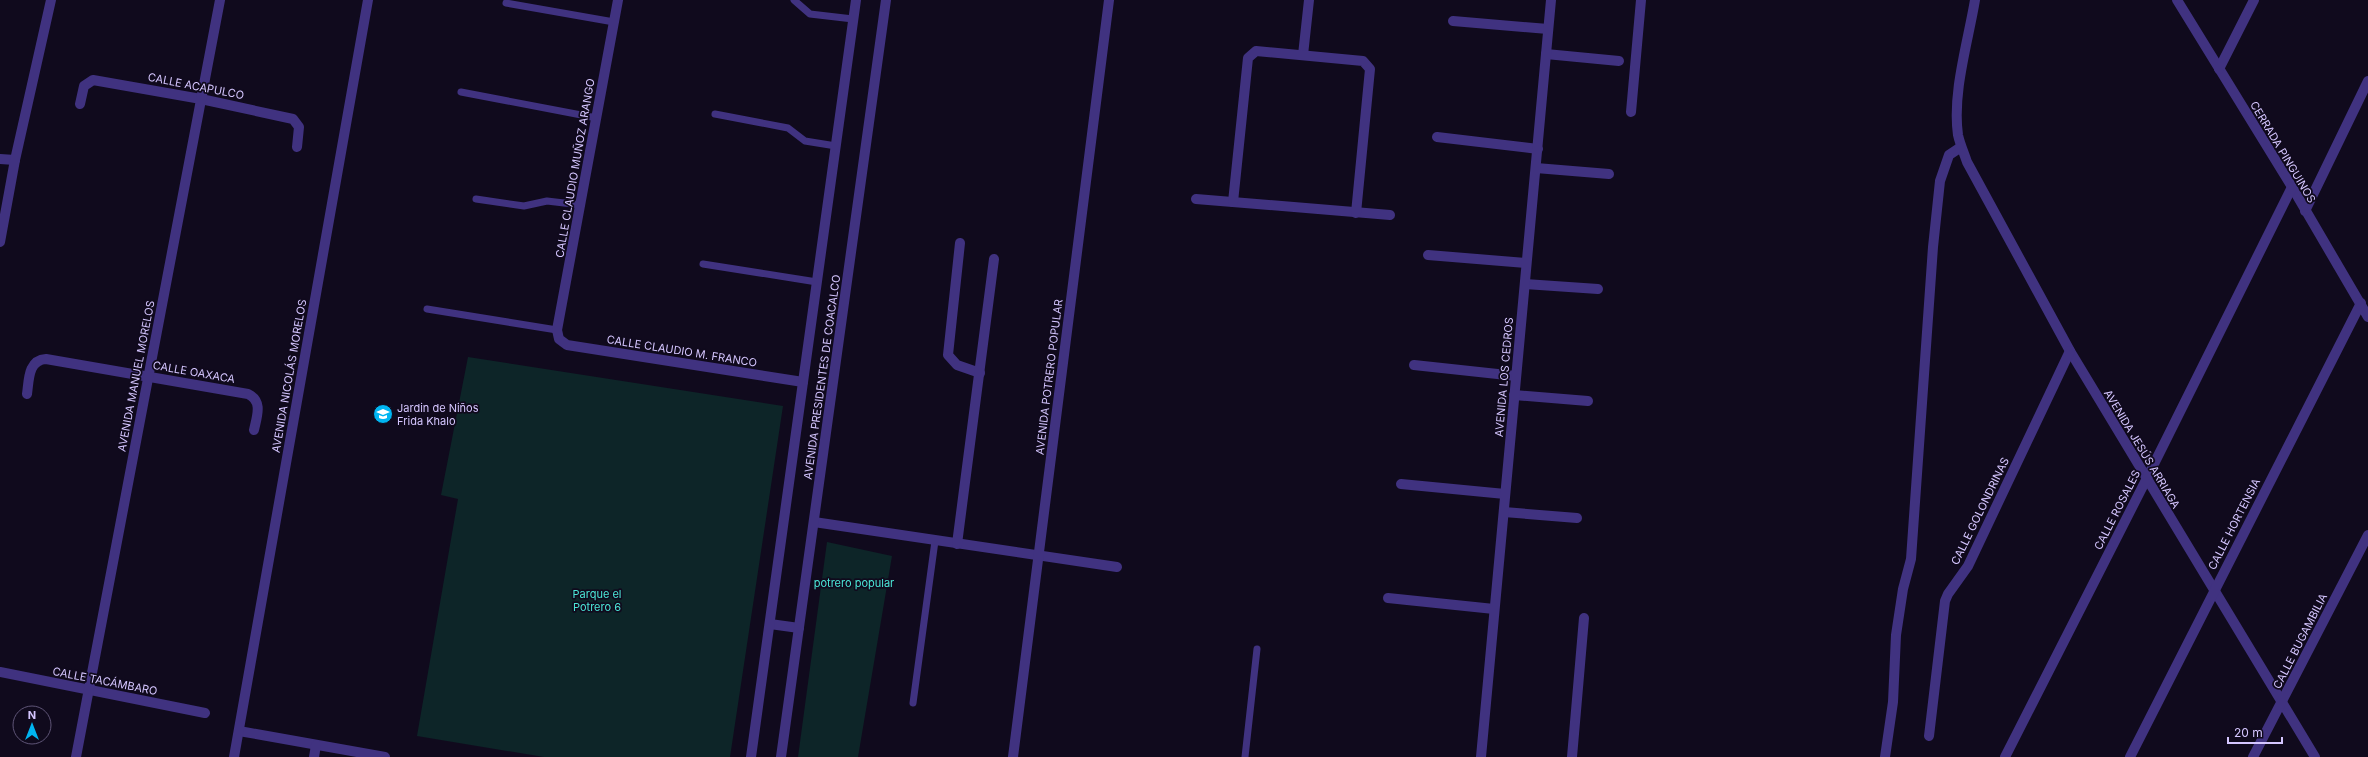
<svg xmlns="http://www.w3.org/2000/svg" width="2368" height="757" viewBox="0 0 2368 757" font-family="Inter,sans-serif">
<style>
.green{fill:#0d2528}
.lines{fill:none;stroke-linecap:round;stroke-linejoin:round}
.service{stroke:#403280;stroke-width:7}
.minor{stroke:#403280;stroke-width:10}
.tertiary{stroke:#403280;stroke-width:10}
.labels{text-anchor:middle;dominant-baseline:central;stroke-width:3.5;stroke-linejoin:round;paint-order:stroke}
.street-label{font-size:11px;fill:#d5c6ff;stroke:#100a1d}
.poi-label{font-size:11px;fill:#d5c6ff;stroke:#100a1d;text-anchor:start}
.park-label{font-size:11px;fill:#4be6d7;stroke:#100a1d}
</style>
<rect width="100%" height="100%" fill="#100a1d"/>
<g class="green">
<path d="M 468,357 L 783,406 L 730,757 L 544,757 L 417,736 L 458,499 L 441,495 Z"/>
<path d="M 827,542 L 892,556 L 858,757 L 798,757 Z"/>
</g>
<g class="lines">
<g class="service">
<path d="M 794,0 L 810,14 L 853,19"/>
<path d="M 506,3 L 614,22"/>
<path d="M 461,92 L 597,118"/>
<path d="M 715,114 L 788,128 L 805,141 L 836,146"/>
<path d="M 476,199 L 524,206 L 547,201 L 581,205"/>
<path d="M 703,264 L 817,282"/>
<path d="M 427,309 L 557,330"/>
<path d="M 913,703 L 935,541"/>
<path d="M 1245,757 L 1257,649"/>
</g>
<g class="minor">
<path d="M 618,0 L 557,330 L 559,339 L 567,345 L 803,382"/>
<path d="M 1975,0 C 1968,42 1952,93 1958,135 C 1960,144 1964,153 1967,162 L 2070,351 L 2315,757"/>
<path d="M 2177,0 L 2292,187 L 2368,317"/>
<path d="M 1453,21 L 1548,29"/>
<path d="M 1546,54 L 1619,61"/>
<path d="M 1303,55 L 1309,0"/>
<path d="M 2219,69 L 2254,0"/>
<path d="M 80,104 L 84,86 L 93,80 L 201,99 L 293,119 L 299,127 L 297,147"/>
<path d="M 1631,112 L 1641,0"/>
<path d="M 1437,137 L 1538,149"/>
<path d="M 0,159 L 15,160"/>
<path d="M 1536,168 L 1609,174"/>
<path d="M 1196,199 L 1390,215"/>
<path d="M 1233,202 L 1248,58 L 1256,51 L 1363,61 L 1370,69 L 1356,213"/>
<path d="M 2305,211 L 2368,81"/>
<path d="M 960,243 L 948,355 L 957,365 L 980,373"/>
<path d="M 1428,255 L 1526,263"/>
<path d="M 1525,284 L 1598,289"/>
<path d="M 1414,365 L 1516,376"/>
<path d="M 27,394 C 29,380 28,360 46,359 L 248,394 C 263,401 257,416 254,430"/>
<path d="M 1514,395 L 1588,401"/>
<path d="M 1401,484 L 1505,494"/>
<path d="M 1504,512 L 1577,518"/>
<path d="M 814,522 L 1117,567"/>
<path d="M 957,544 L 994,259"/>
<path d="M 1388,598 L 1494,609"/>
<path d="M 0,672 L 205,713"/>
<path d="M 239,731 L 385,757"/>
<path d="M 1929,736 L 1945,601 L 1948,594 L 1968,566 L 2070,351"/>
<path d="M 76,757 L 220,0"/>
<path d="M 234,757 L 368,0"/>
<path d="M 314,757 L 316,745"/>
<path d="M 1013,757 L 1109,0"/>
<path d="M 1481,757 L 1551,0"/>
<path d="M 1572,757 L 1584,618"/>
<path d="M 1885,757 L 1893,702 L 1896,635 L 1903,589 L 1911,559 L 1933,247 L 1940,181 L 1949,155 L 1961,147"/>
<path d="M 2005,757 L 2146,480 L 2292,187"/>
<path d="M 2130,757 L 2361,303"/>
<path d="M 2253,757 L 2368,535"/>
</g>
<g class="tertiary">
<path d="M 0,242 L 15,160 L 51,0"/>
<path d="M 770,624 L 799,628"/>
<path d="M 751,757 L 856,0"/>
<path d="M 781,757 L 886,0"/>
</g>
</g>
<defs>
<g id="school-disc" transform="scale(1)"><circle r="9.5" fill="#00b5f1" stroke="#100a1d"/><path d="M0-5L7-2L0 1L-7-2ZM-4 1L0 2.5L4 1V4Q0 6-4 4Z" fill="#fff"/></g>
</defs>
<g fill-rule="evenodd">
<use href="#school-disc" x="383" y="414"/>
</g>
<g class="labels">
<g class="street-label">
<text transform="translate(196 86) rotate(11)">CALLE ACAPULCO</text>
<text transform="translate(2283 152) rotate(59)">CERRADA PINGUINOS</text>
<text transform="translate(575 168) rotate(-80)">CALLE CLAUDIO MUÑOZ ARANGO</text>
<text transform="translate(682 351) rotate(9)">CALLE CLAUDIO M. FRANCO</text>
<text transform="translate(194 372) rotate(10)">CALLE OAXACA</text>
<text transform="translate(136 376) rotate(-79)">AVENIDA MANUEL MORELOS</text>
<text transform="translate(289 376) rotate(-80)">AVENIDA NICOLÁS MORELOS</text>
<text transform="translate(822 377) rotate(-82)">AVENIDA PRESIDENTES DE COACALCO</text>
<text transform="translate(1049 377) rotate(-83)">AVENIDA POTRERO POPULAR</text>
<text transform="translate(1504 377) rotate(-85)">AVENIDA LOS CEDROS</text>
<text transform="translate(2142 449) rotate(59)">AVENIDA JESÚS ARRIAGA</text>
<text transform="translate(2117 510) rotate(-63)">CALLE ROSALES</text>
<text transform="translate(1980 511) rotate(-64)">CALLE GOLONDRINAS</text>
<text transform="translate(2234 524) rotate(-63)">CALLE HORTENSIA</text>
<text transform="translate(2300 641) rotate(-63)">CALLE BUGAMBILIA</text>
<text transform="translate(105 681) rotate(11)">CALLE TACÁMBARO</text>
</g>
<g class="poi-label">
<text x="397" y="408">Jardin de Niños<tspan x="397" dy="13">Frida Khalo</tspan></text>
</g>
<g class="park-label">
<text x="854" y="583">potrero popular</text>
<text x="597" y="594">Parque el<tspan x="597" dy="13">Potrero 6</tspan></text>
</g>
</g>
<g transform="translate(32 725)"><circle r="19" fill="#100a1d" stroke="#5f5577"/>
<path d="M0-3L7 15L0 10L-7 15Z" fill="#00b5f1"/>
<text y="-6" font-size="11" font-weight="bold" text-anchor="middle" fill="#d5c6ff">N</text>
</g>
<path d="M2228 737v6h54v-6" fill="none" stroke="#d5c6ff" stroke-width="2"/>
<text x="2234" y="737" font-size="12" fill="#d5c6ff" stroke="#100a1d" stroke-width="3" paint-order="stroke">20 m</text>
</svg>
